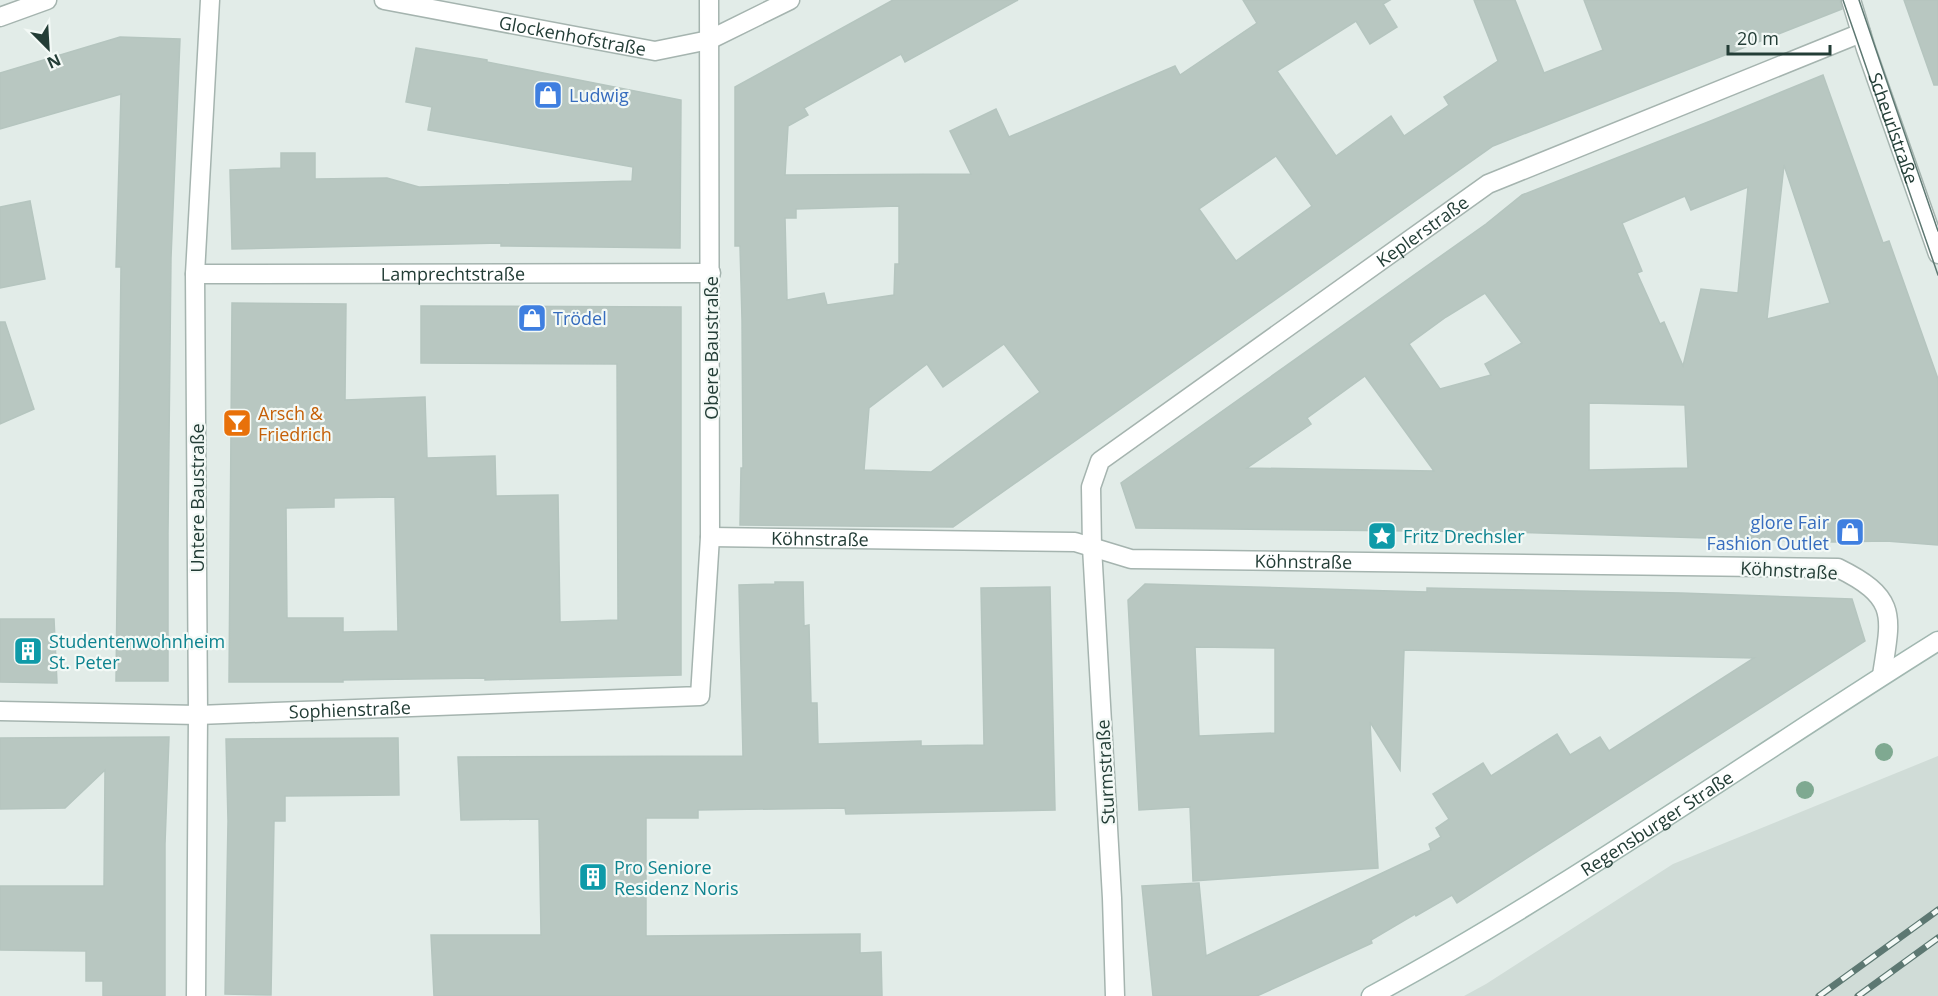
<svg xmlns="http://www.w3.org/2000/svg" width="1938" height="996" viewBox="0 0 1938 996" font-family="'Open Sans',sans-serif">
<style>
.built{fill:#d0dcd7}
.building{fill:#b8c7c1;stroke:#b5c5bf;stroke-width:1.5;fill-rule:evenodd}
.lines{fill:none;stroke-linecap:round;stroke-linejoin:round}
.minor-casing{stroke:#a5b4af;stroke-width:21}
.tertiary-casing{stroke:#a5b4af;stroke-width:21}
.secondary-casing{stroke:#a1b7b0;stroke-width:21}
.minor{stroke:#fff;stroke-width:18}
.tertiary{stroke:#fff;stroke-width:18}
.secondary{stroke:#fff;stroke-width:18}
.tram{stroke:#5d7872;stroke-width:1.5}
.rail-casing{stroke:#5d7872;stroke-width:7}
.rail{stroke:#f3f9f6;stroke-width:4.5;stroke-dasharray:14;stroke-linecap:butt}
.tree{fill:#7fa991}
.labels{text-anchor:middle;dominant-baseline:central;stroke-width:4.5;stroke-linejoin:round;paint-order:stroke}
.street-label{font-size:18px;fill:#233d36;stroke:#f3f9f6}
.shop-label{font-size:18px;fill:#366cbe;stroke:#f3f9f6;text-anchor:start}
.food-label{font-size:18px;fill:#c56008;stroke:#f3f9f6;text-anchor:start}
.culture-label{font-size:18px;fill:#0d838f;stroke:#f3f9f6;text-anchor:start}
</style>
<rect width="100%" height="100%" fill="#e2ece8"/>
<path class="built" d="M 1938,756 L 1938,996 L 1464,996 L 1486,984 L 1673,864 Z"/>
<g class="building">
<path d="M 893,0 L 1018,0 L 905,62 L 901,54 L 804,108 L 808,115 L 788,126 L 785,175 L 971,174 L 950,131 L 996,109 L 1009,137 L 1175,66 L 1180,75 L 1257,23 L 1243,0 L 1390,0 L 1383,4 L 1397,27 L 1370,44 L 1356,21 L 1277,71 L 1336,156 L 1391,116 L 1404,136 L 1449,105 L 1444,97 L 1498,61 L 1474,0 L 1515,0 L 1544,73 L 1603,50 L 1584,0 L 1840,0 L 1842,9 L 1493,146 L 953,527 L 740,525 L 741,468 L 743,468 L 742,320 L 740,246 L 735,246 L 735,87 ZM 1276,156 L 1312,206 L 1236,261 L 1199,209 ZM 899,206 L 899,264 L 895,264 L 894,295 L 827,305 L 824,293 L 787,300 L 785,218 L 796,218 L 796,209 ZM 1004,344 L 1040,392 L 931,472 L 864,470 L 869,408 L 927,364 L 943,387 Z"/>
<path d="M 1904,0 L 1938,0 L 1938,85 L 1934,85 Z"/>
<path d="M 120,37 L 180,39 L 171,258 L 168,534 L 168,681 L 116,681 L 121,267 L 116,267 L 121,94 L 0,129 L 0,73 Z"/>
<path d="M 416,48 L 487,60 L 487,62 L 681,100 L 680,248 L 501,246 L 501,243 L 232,249 L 230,170 L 281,168 L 281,153 L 315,153 L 315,179 L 387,178 L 419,187 L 632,181 L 633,167 L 428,130 L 432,107 L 406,102 Z"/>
<path d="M 1823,75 L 1883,243 L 1889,241 L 1938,379 L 1938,545 L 1886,541 L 1833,542 L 1510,532 L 1136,528 L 1121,483 L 1486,224 L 1522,195 L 1713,120 ZM 1784,165 L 1830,303 L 1767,319 ZM 1748,187 L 1738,293 L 1701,289 L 1683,366 L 1664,322 L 1660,324 L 1637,273 L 1642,271 L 1622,223 L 1685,196 L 1691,210 ZM 1485,293 L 1522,343 L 1485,364 L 1491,375 L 1440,389 L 1409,344 L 1446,317 ZM 1365,376 L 1434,471 L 1247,468 L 1311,424 L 1307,418 ZM 1589,403 L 1685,405 L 1688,468 L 1589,470 Z"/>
<path d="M 30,201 L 45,279 L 0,288 L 0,207 Z"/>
<path d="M 232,303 L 346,304 L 345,400 L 425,397 L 427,458 L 495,456 L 496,496 L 558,495 L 560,622 L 618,620 L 617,364 L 421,363 L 421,306 L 681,307 L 681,675 L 485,680 L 485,678 L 343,680 L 343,682 L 229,682 ZM 395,497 L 398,631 L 343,632 L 343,618 L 287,618 L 286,508 L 334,507 L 334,498 Z"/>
<path d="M 0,322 L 5,322 L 34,409 L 0,424 Z"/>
<path d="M 775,582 L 803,582 L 804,626 L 809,625 L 811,703 L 817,703 L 818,744 L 921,741 L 921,746 L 984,745 L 981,588 L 1050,587 L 1055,810 L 846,814 L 845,808 L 698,810 L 698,818 L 646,818 L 646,936 L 860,934 L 860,953 L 881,952 L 882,996 L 434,996 L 431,935 L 541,935 L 539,819 L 461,820 L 458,757 L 743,756 L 739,585 L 775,584 Z"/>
<path d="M 1145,584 L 1427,592 L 1427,588 L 1681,593 L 1852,599 L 1865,641 L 1457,903 L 1452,895 L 1416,916 L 1415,914 L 1371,940 L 1372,943 L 1257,996 L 1153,996 L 1142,886 L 1199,883 L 1206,956 L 1431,850 L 1429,844 L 1441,837 L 1436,828 L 1449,819 L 1433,794 L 1483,763 L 1491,776 L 1557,734 L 1570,755 L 1600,737 L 1609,751 L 1754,658 L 1404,650 L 1400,770 L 1370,722 L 1378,868 L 1193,881 L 1190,807 L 1139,810 L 1128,600 ZM 1195,647 L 1275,648 L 1275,733 L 1199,736 Z"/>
<path d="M 0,619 L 54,619 L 57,683 L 0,682 Z"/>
<path d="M 169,737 L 165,844 L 165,996 L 103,996 L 103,981 L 86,981 L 86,951 L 0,950 L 0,886 L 104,886 L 105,770 L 65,808 L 0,809 L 0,738 Z"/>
<path d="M 398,738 L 399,795 L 285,796 L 285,821 L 274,821 L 271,995 L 225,994 L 228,821 L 226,739 Z"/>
</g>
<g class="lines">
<g class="minor-casing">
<g id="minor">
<path id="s1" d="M 384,0 L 655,51 L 709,40 L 790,0"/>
<path d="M 0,17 L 47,0"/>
<path id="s2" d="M 195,274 L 711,273"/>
<path id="s3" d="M 710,537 L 1075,542 L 1131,559 L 1838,568 C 1899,598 1891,616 1882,675"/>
<path id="s4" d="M 0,711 L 198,715 L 700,696 L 710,537 L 709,0"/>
<path d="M 196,996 L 198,715 L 195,274 L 210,0"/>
<path id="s5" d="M 1115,996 L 1112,898 L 1092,547 L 1091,487 L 1100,461 L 1488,184 L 1861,33"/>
</g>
</g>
<g class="tertiary-casing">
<g id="tertiary">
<path id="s6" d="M 1851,0 L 1866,49 L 1938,254"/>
</g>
</g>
<g class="secondary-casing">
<g id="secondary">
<path id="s7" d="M 1371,996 C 1567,890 1749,759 1938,641"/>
</g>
</g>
<use href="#minor" class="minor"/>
<use href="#tertiary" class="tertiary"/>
<use href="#secondary" class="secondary"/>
<g class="tram">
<path d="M 1843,0 L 1938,275"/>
<path d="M 1859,0 L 1938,231"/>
</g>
<g class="rail-casing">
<g id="rail">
<path d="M 1819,996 L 1938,910"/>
<path d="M 1858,996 L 1938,938"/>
</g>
</g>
<use href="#rail" class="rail"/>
</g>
<g class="tree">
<circle cx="1884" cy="752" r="9"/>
<circle cx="1805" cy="790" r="9"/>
</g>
<defs>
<g id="shop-square" transform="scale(1.5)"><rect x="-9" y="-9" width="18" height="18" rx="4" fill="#3f7fe0" stroke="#f3f9f6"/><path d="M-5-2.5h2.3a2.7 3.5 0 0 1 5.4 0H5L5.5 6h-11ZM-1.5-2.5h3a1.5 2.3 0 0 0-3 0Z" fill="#fff"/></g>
<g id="bar-square" transform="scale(1.5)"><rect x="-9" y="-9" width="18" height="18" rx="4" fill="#e8710a" stroke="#f3f9f6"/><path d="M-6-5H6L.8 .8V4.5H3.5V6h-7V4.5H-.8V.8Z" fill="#fff"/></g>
<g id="sight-square" transform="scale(1.5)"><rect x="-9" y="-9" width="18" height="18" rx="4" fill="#0f9aa8" stroke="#f3f9f6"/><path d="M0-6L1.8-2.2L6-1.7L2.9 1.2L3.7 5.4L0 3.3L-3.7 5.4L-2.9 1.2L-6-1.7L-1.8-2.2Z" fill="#fff"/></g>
<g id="building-square" transform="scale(1.5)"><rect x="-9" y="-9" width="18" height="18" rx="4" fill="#0f9aa8" stroke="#f3f9f6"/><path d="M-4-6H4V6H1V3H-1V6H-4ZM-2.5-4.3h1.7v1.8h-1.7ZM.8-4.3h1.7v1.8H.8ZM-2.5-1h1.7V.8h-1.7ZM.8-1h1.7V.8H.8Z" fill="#fff"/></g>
</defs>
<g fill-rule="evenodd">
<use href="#shop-square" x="548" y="95"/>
<use href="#shop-square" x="532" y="318"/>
<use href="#bar-square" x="237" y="423"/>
<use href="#shop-square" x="1850" y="532"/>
<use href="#sight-square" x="1382" y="536"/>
<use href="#building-square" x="28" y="651"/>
<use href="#building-square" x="593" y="877"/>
</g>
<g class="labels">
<g class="street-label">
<text stroke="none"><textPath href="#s1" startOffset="192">Glockenhofstraße</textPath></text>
<text stroke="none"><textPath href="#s6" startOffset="135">Scheurlstraße</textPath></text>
<text stroke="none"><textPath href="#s5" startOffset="933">Keplerstraße</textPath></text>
<text stroke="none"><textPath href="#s2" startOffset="258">Lamprechtstraße</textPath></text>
<text transform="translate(711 348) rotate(-90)">Obere Baustraße</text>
<text transform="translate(197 498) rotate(-90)">Untere Baustraße</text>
<text stroke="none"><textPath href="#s3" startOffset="110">Köhnstraße</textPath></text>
<text stroke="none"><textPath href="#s3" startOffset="596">Köhnstraße</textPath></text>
<text transform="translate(1789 570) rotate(3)">Köhnstraße</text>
<text stroke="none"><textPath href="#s4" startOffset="350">Sophienstraße</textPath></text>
<text transform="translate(1105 772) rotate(-93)">Sturmstraße</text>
<text stroke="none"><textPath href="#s7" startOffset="334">Regensburger Straße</textPath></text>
</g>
<g class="shop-label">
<text x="569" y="95">Ludwig</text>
<text x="553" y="318">Trödel</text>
<text x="1829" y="522" text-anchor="end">glore Fair<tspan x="1829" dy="21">Fashion Outlet</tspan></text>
</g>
<g class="food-label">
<text x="258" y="413">Arsch &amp;<tspan x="258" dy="21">Friedrich</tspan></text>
</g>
<g class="culture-label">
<text x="1403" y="536">Fritz Drechsler</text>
<text x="49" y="641">Studentenwohnheim<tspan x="49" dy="21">St. Peter</tspan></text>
<text x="614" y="867">Pro Seniore<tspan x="614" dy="21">Residenz Noris</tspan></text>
</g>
</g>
<g transform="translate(48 48) rotate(156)" stroke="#f3f9f6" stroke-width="4.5" paint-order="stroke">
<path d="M0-4.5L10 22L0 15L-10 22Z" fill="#233d36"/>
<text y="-9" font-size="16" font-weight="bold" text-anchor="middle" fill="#233d36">N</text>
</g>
<path d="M1728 45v9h102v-9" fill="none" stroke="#233d36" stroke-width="3"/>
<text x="1737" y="45" font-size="18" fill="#233d36" stroke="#f3f9f6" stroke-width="4.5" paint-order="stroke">20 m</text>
</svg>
